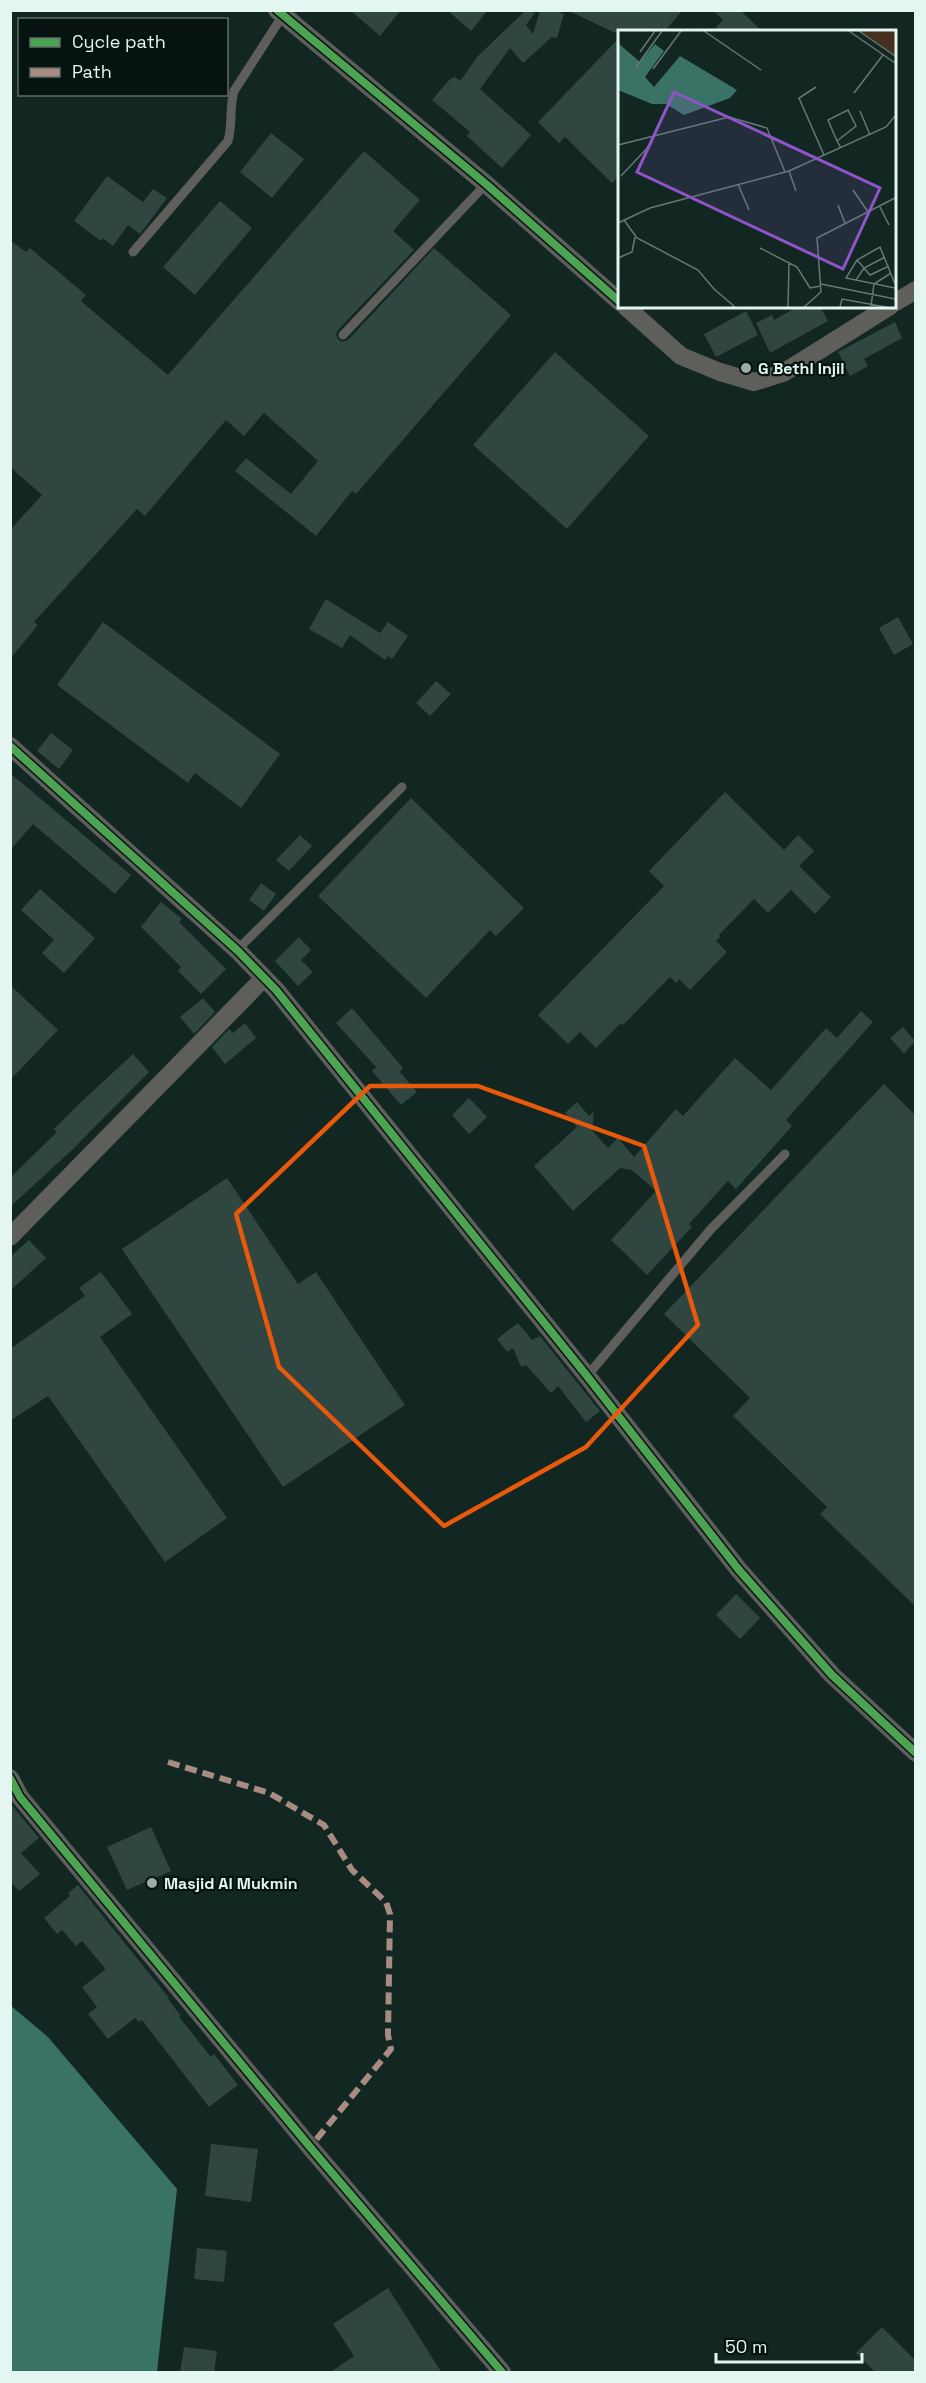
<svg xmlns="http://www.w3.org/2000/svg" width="926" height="2383" viewBox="0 0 926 2383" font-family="'Space Grotesk',sans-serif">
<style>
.water{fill:#3a7365}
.building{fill:#2f4641}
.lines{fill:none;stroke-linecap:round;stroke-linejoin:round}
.lane{stroke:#5e5e5a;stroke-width:9}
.street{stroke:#5e5e5a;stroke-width:18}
.quiet{stroke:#a88b81;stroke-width:6;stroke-dasharray:12 6;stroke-linecap:butt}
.cycleway-casing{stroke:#061310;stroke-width:11}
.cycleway{stroke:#4ca352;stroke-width:8}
.marked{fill:none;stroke:#e8590c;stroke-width:4.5;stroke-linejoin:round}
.poi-dot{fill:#9aada9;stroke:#061310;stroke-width:2}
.labels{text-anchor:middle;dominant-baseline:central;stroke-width:4.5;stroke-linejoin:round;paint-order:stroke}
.poi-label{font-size:16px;font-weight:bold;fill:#e3f6f1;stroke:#061310;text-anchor:start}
.inset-road{fill:none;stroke:#667975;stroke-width:1.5}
.view{fill:#9054c9;fill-opacity:0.15;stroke:#9054c9;stroke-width:3}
.inset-edge{fill:none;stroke:#e3f6f1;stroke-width:3}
</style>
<rect width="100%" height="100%" fill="#122622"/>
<path class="water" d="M 10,2005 L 48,2037 L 177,2189 L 157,2372 L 11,2372 Z"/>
<g class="building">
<path d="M 350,10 L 401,10 L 380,36 Z"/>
<path d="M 447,10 L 488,10 L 471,31 Z"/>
<path d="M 526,10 L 535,13 L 526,25 L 533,34 L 540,10 L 552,10 L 564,14 L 557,38 L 552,37 L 523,63 L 510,48 L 480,89 L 531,135 L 502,168 L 467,136 L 470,132 L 432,100 L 450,79 L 455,77 L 460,81 L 478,56 Z"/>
<path d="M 567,10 L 683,10 L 664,32 L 613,32 Z"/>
<path d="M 713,10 L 740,10 L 763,32 L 712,32 L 723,20 Z"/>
<path d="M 620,37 L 620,175 L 612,183 L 565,137 L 559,143 L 538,122 Z"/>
<path d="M 271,133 L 304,159 L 272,198 L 240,172 Z"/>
<path d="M 364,151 L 420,200 L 393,231 L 414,250 L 338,330 L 336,334 L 338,339 L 342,342 L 348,340 L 434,248 L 511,315 L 356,494 L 352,491 L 316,536 L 235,471 L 246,458 L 291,494 L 318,461 L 264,413 L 244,436 L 226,420 L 145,516 L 137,509 L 34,622 L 38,625 L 10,659 L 10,530 L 42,495 L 10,467 L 10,240 L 26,252 L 30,248 L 86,295 L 81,301 L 168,375 Z"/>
<path d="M 107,176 L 143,202 L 153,189 L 167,198 L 140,234 L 128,225 L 113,246 L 103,238 L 101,241 L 74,221 Z"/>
<path d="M 220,201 L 252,228 L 195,295 L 163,267 Z"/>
<path d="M 799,306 L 820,306 L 828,321 L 770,353 L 756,323 L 772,315 L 774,320 Z"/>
<path d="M 746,311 L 758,335 L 716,357 L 704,334 Z"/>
<path d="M 895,322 L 902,338 L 864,359 L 868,366 L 850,376 L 838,352 Z"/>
<path d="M 555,352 L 649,436 L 567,529 L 473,445 Z"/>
<path d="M 326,599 L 380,633 L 388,622 L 408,636 L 392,659 L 388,656 L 385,660 L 350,635 L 342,648 L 309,629 Z"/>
<path d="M 898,617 L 913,644 L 894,655 L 879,628 Z"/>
<path d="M 103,622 L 280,754 L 241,808 L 195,773 L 188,783 L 57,685 Z"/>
<path d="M 436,681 L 451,694 L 430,716 L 416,703 Z"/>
<path d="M 51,733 L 73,750 L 59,769 L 37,751 Z"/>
<path d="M 10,773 L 131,875 L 115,894 L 33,824 L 10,850 Z"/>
<path d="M 725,792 L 784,850 L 798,835 L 814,851 L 799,866 L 831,897 L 815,914 L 791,890 L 768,913 L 754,899 L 719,935 L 720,937 L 716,941 L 727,952 L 690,990 L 679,979 L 676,983 L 670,977 L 623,1025 L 621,1023 L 596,1048 L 580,1032 L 568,1044 L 538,1015 L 664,886 L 649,871 Z"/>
<path d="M 411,798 L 524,908 L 496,936 L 490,930 L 426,998 L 318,896 Z"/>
<path d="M 300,835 L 312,846 L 289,871 L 276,860 Z"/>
<path d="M 261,883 L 276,894 L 264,911 L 249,900 Z"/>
<path d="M 40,889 L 95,938 L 64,973 L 42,953 L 54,940 L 21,910 Z"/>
<path d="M 161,902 L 182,919 L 179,922 L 226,969 L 201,994 L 178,971 L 181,967 L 141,927 Z"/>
<path d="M 299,937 L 311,950 L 301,960 L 313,972 L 298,986 L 275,961 Z"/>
<path d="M 10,985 L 58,1030 L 10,1080 Z"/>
<path d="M 203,998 L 215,1012 L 194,1034 L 180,1017 Z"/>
<path d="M 352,1008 L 403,1068 L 400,1072 L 417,1092 L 401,1105 L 372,1071 L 376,1067 L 336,1023 Z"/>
<path d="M 861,1011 L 873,1022 L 786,1120 L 792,1126 L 736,1189 L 728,1181 L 689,1224 L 692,1227 L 647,1275 L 611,1240 L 656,1191 L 632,1170 L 620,1168 L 573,1211 L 534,1166 L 577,1127 L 565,1113 L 577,1102 L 589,1116 L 594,1111 L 592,1130 L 608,1148 L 618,1138 L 634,1157 L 676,1109 L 683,1116 L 735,1058 L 771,1090 L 826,1028 L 837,1038 Z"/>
<path d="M 245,1023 L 256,1038 L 225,1064 L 212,1047 L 229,1029 L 233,1033 Z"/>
<path d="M 903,1027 L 915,1041 L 904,1054 L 890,1038 Z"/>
<path d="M 133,1054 L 149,1072 L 73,1149 L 10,1207 L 10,1178 L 57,1132 L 54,1129 L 80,1103 Z"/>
<path d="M 884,1084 L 915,1115 L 915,1606 L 820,1514 L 827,1507 L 733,1416 L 750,1398 L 664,1314 Z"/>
<path d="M 469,1098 L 487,1117 L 469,1134 L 452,1115 Z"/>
<path d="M 227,1178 L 298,1284 L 316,1272 L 405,1405 L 283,1487 L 122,1249 Z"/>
<path d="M 29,1240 L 46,1258 L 10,1291 L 10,1257 Z"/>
<path d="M 101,1272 L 132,1314 L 100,1337 L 227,1518 L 165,1562 L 48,1396 L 10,1421 L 10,1349 L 85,1296 L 79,1288 Z"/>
<path d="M 518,1323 L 532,1340 L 540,1336 L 600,1411 L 586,1422 L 558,1386 L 551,1393 L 526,1365 L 521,1367 L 513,1348 L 507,1352 L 497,1339 Z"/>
<path d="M 736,1594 L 760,1618 L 740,1639 L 716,1615 Z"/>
<path d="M 10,1803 L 39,1838 L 21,1853 L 40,1874 L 19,1891 L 10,1881 Z"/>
<path d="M 151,1827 L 171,1871 L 127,1890 L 107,1847 Z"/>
<path d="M 78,1885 L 169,1998 L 168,1999 L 181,2016 L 179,2017 L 211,2057 L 214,2054 L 238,2085 L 209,2107 L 142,2020 L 139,2022 L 135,2018 L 108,2039 L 88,2014 L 97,2007 L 82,1987 L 105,1970 L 104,1967 L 82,1941 L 76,1946 L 62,1930 L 57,1934 L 44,1918 L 70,1896 L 68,1893 Z"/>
<path d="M 211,2144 L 258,2149 L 251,2202 L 205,2196 Z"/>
<path d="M 197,2248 L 227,2251 L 224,2282 L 194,2279 Z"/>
<path d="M 388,2288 L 442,2373 L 329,2373 L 354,2356 L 333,2324 Z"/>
<path d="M 882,2327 L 915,2360 L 915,2373 L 876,2373 L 856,2353 Z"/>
<path d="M 184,2347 L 217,2351 L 214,2373 L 180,2373 Z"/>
</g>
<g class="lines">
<g class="lane">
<path d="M 133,252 L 228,141 C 233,124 229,108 234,91 L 283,15"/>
<path d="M 343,335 L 486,184"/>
<path d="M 237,950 L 402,787"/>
<path d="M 587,1376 L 711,1229 L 785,1154"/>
</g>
<g class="street">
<path d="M 277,10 L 486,184 L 620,302"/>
<path d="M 894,303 L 916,290"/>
<path d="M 625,306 L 681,356 L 720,372 L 754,382 L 783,373 L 890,306"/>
<path d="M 10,746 L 237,950 L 276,990 L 587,1376 L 739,1570 L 832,1675 L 916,1753"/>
<path d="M 10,1237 L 264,978"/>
<path d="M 10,1778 L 20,1797 L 310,2147 L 502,2372"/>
</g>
<path class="quiet" d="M 168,1762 L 269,1793 L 324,1825 L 352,1870 L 386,1902 L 390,1914 L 388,2035 L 391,2049 L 310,2147"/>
<g class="cycleway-casing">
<g id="cycleway">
<path d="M 277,10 L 486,184 L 620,302"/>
<path d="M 10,746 L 237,950 L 276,990 L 587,1376 L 739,1570 L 832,1675 L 916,1753"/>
<path d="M 10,1778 L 20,1797 L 310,2147 L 502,2372"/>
</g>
</g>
<use href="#cycleway" class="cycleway"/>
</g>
<path class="marked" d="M 370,1086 L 478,1086 L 644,1146 L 698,1325 L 586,1447 L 444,1526 L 279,1367 L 236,1214 Z"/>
<g class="poi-dot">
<circle cx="746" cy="368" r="6"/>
<circle cx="152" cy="1883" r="6"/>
</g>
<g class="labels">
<g class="poi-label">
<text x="758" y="368">G Bethl Injil</text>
<text x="164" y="1883">Masjid Al Mukmin</text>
</g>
</g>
<g transform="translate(618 30)">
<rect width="278" height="278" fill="#122622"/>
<path d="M 240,1 L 277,1 L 277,26 Z" fill="#452f1f"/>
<path d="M 0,13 L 22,32 L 37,14 L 46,21 L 27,47 L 36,57 L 62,26 L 119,60 L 112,68 L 66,85 L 48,74 L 34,74 L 0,60 Z" fill="#3a7365"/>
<path class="inset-road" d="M 86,1 L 143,40M 231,1 L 277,33M 241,1 L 277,26M 22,22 L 37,1M 18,37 L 44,1M 35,39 L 63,1M 198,57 L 181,68 L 206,125M 236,63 L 265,25M 242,81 L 252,105M 219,111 L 238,96 L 230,80 L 210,90 L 219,111 L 223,118M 0,115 L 111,87 L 149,98 L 167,142M 171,141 L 178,161M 3,146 L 33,114 L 34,107M 120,154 L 131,180M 235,160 L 250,182M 220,175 L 227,193M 262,177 L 271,195M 6,190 L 19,208 L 80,240 L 96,259 L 117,277M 0,193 L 32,178 L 171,141 L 268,97 L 277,86M 142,218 L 179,237 L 192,258 L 203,256M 0,228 L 14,222 L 17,207M 239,230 L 252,245 L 271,236M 238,250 L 246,238 L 267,227M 203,254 L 277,269M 277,254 L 262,217 L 239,230 L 228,248 L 277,258M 253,276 L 256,254 L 273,243M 170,277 L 171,232M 186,277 L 203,262 L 199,208 L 277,168M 222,277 L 224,269 L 268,277"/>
<path class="view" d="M 56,62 L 262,158 L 225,239 L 19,142 Z"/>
<rect width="278" height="278" class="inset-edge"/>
</g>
<rect width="926" height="2383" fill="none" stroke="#e3f6f1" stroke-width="24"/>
<rect x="18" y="18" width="210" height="78" fill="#061310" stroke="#5e6e6a" stroke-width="1.5"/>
<rect x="30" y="38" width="30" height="9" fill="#4ca352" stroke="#5e6e6a" stroke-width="1.5"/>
<text x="72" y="48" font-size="18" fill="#e3f6f1">Cycle path</text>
<rect x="30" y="68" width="30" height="9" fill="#a88b81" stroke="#5e6e6a" stroke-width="1.5"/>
<text x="72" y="78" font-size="18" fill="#e3f6f1">Path</text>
<path d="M716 2353v9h146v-9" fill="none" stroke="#e3f6f1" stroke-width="3"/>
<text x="725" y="2353" font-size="18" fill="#e3f6f1" stroke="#061310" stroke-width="4.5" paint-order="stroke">50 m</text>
</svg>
